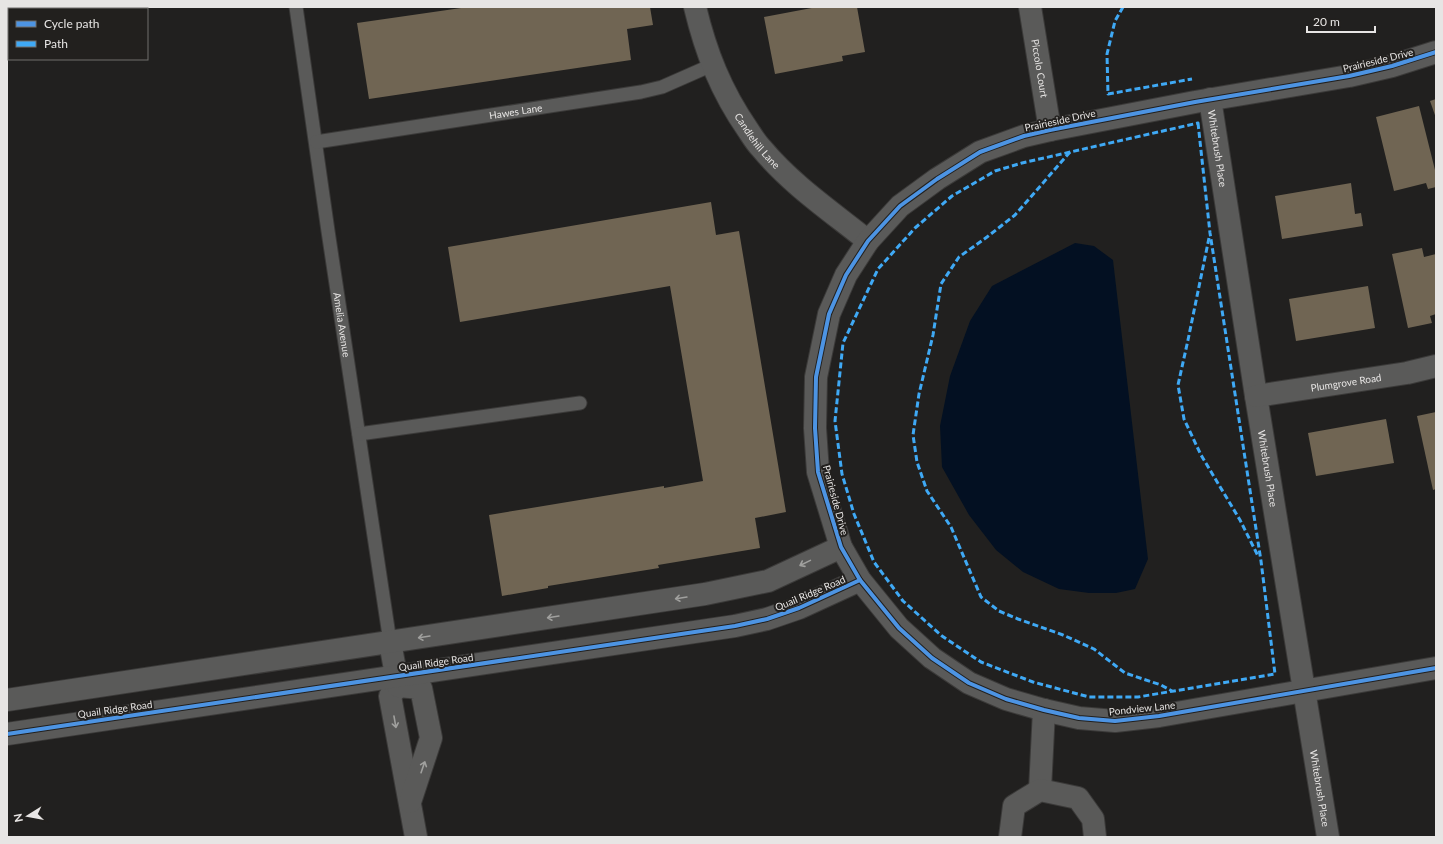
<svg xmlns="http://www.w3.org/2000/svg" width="1443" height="844" viewBox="0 0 1443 844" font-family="Lato,sans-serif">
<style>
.water{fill:#031022}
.building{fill:#706553}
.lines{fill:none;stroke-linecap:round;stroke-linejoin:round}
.lane-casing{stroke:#3b3a39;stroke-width:15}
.street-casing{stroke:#3b3a39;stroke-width:24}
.lane{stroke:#5a5a59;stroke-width:13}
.street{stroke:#5a5a59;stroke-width:22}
.quiet{stroke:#3fa9f5;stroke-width:3;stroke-dasharray:6 3;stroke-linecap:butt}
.cycleway-casing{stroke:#22201e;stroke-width:6}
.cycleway{stroke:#4d94e3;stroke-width:4}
.oneway{stroke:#a0a09e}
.labels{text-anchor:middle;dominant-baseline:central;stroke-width:4;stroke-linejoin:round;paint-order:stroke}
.street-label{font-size:10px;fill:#e7e5e4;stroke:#22201e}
</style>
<rect width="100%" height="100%" fill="#21201f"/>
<path class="water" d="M 1075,243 L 1094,246 L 1113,260 L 1148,559 L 1135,589 L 1116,593 L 1089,593 L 1059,589 L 1023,572 L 996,550 L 969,515 L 942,467 L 940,426 L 950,376 L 970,321 L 992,286 Z"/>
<g class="building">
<path d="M 468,7 L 650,7 L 653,25 L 627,29 L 631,60 L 369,99 L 357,23 Z"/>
<path d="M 817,7 L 857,7 L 865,52 L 842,56 L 843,61 L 775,74 L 764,17 Z"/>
<path d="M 1436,99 L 1436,118 L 1430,101 Z"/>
<path d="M 1419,106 L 1436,174 L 1436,187 L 1428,189 L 1426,183 L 1394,191 L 1376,117 Z"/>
<path d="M 1351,183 L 1355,214 L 1361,213 L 1363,226 L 1282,239 L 1275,196 Z"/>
<path d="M 711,202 L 716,235 L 739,231 L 786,512 L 755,518 L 760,548 L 658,565 L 659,568 L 548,586 L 548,588 L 502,596 L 489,515 L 664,486 L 664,488 L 703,481 L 670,286 L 460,322 L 448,247 Z"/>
<path d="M 1422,248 L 1424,257 L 1436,254 L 1436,314 L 1430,316 L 1432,323 L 1408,328 L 1392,254 Z"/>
<path d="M 1368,286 L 1375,328 L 1296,341 L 1289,299 Z"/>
<path d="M 1436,412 L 1436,489 L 1433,490 L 1417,416 Z"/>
<path d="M 1386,419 L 1394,463 L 1316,476 L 1308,433 Z"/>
</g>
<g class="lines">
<g class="lane-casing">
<g id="lane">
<path id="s1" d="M 296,7 L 328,231 L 390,642"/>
<path id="s2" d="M 316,142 L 641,92 L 662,87 L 712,65"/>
<path d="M 359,434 L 580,403"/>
</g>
</g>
<g class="street-casing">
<g id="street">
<path id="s3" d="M 695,7 C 706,53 721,91 748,130 C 752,136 756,143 762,149 C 792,185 832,212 868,241"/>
<path id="s4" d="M 1030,7 L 1050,130"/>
<path d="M 1436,52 L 1392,66 L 1349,76 L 1195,102 L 1050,130 L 1024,136 L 980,152 L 937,179 L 900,206 L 868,241 L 846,275 L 829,314 L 816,377 L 815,428 L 818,472 L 841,547 L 860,580 L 899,628 L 932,658 L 969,683 L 1006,699 L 1044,710 L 1079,718 L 1115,721 L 1159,716 L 1436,668"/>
<path id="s5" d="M 1210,99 L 1256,396 L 1328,837"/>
<path id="s6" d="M 1256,396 L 1407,373 L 1436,366"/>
<path d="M 390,642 L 398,686 L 390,696 L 416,837"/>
<path d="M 398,686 L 421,688 L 431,738 L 410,802"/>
<path d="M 7,700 L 705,594 L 768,581 L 841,547"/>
<path d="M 7,734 L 735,626 L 767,619 L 799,608 L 860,580"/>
<path d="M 1040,790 L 1044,710"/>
<path d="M 1010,837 L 1014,806 L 1040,790 L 1078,798 L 1093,819 L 1095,837"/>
</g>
</g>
<use href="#lane" class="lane"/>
<use href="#street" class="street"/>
<g class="quiet">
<path d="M 1123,7 L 1115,21 L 1107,54 L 1108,94 L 1192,79"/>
<path d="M 1198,123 L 1210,233 L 1261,561 L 1275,674 L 1138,697 L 1089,697 L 1033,682 L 981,662 L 942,636 L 903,601 L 874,562 L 854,514 L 842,474 L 835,421 L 843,343 L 878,269 L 915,228 L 952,196 L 995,171 L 1022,163 Z"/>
<path d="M 1070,152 L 1015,215 L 987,237 L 959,257 L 941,284 L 933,335 L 919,394 L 913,435 L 917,462 L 927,491 L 951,527 L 981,597 L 999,611 L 1018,619 L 1063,635 L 1094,649 L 1125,673 L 1161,685 L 1172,691"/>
<path d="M 1209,238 L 1188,340 L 1178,385 L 1184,419 L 1201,455 L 1240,520 L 1258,556"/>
</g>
<g class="cycleway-casing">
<g id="cycleway">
<path d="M 1436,52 L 1392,66 L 1349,76 L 1195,102 L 1050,130 L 1024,136 L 980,152 L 937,179 L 900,206 L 868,241 L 846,275 L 829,314 L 816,377 L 815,428 L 818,472 L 841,547 L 860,580 L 899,628 L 932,658 L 969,683 L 1006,699 L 1044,710 L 1079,718 L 1115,721 L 1159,716 L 1436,668"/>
<path d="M 7,734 L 735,626 L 767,619 L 799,608 L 860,580"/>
</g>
</g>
<use href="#cycleway" class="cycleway"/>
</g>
<defs><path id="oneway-shaft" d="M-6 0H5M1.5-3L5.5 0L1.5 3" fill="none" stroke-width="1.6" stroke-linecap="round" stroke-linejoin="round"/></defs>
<g class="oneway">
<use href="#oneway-shaft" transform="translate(805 563) rotate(154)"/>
<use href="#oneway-shaft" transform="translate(681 598) rotate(171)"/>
<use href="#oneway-shaft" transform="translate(553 617) rotate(171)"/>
<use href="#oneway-shaft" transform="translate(424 637) rotate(171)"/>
<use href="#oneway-shaft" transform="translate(395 722) rotate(80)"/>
<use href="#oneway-shaft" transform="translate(423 767) rotate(-71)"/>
</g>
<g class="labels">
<g class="street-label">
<text transform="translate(1378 60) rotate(-14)">Prairieside Drive</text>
<text stroke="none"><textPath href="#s4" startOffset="62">Piccolo Court</textPath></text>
<text stroke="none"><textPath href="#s2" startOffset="202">Hawes Lane</textPath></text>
<text transform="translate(1060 120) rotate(-12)">Prairieside Drive</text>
<text stroke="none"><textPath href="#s3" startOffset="149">Candlehill Lane</textPath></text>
<text stroke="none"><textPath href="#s5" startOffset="50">Whitebrush Place</textPath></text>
<text stroke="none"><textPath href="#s1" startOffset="321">Amelia Avenue</textPath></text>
<text stroke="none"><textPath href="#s6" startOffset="91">Plumgrove Road</textPath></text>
<text stroke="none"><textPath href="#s5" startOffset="374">Whitebrush Place</textPath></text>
<text transform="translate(836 500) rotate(75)">Prairieside Drive</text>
<text transform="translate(810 593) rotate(-23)">Quail Ridge Road</text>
<text transform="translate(436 662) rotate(-8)">Quail Ridge Road</text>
<text transform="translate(1142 708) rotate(-6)">Pondview Lane</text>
<text transform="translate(115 709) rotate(-8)">Quail Ridge Road</text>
<text stroke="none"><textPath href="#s5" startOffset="698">Whitebrush Place</textPath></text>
</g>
</g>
<rect width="1443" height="844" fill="none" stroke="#e7e5e4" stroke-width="16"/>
<rect x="8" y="8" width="140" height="52" fill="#22201e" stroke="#716f6d"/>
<rect x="16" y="21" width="20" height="6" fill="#4d94e3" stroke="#716f6d"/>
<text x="44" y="28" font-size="12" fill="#e7e5e4">Cycle path</text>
<rect x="16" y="41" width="20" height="6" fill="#3fa9f5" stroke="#716f6d"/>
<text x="44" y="48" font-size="12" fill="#e7e5e4">Path</text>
<g transform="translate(28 816) rotate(259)" stroke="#22201e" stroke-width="3" paint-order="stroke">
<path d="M0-3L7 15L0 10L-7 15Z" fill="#e7e5e4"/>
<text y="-6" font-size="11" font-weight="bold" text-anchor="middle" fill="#e7e5e4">N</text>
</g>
<path d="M1307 26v6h68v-6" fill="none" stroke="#e7e5e4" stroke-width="2"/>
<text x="1313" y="26" font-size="12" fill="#e7e5e4" stroke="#22201e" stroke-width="3" paint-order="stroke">20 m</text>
</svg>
